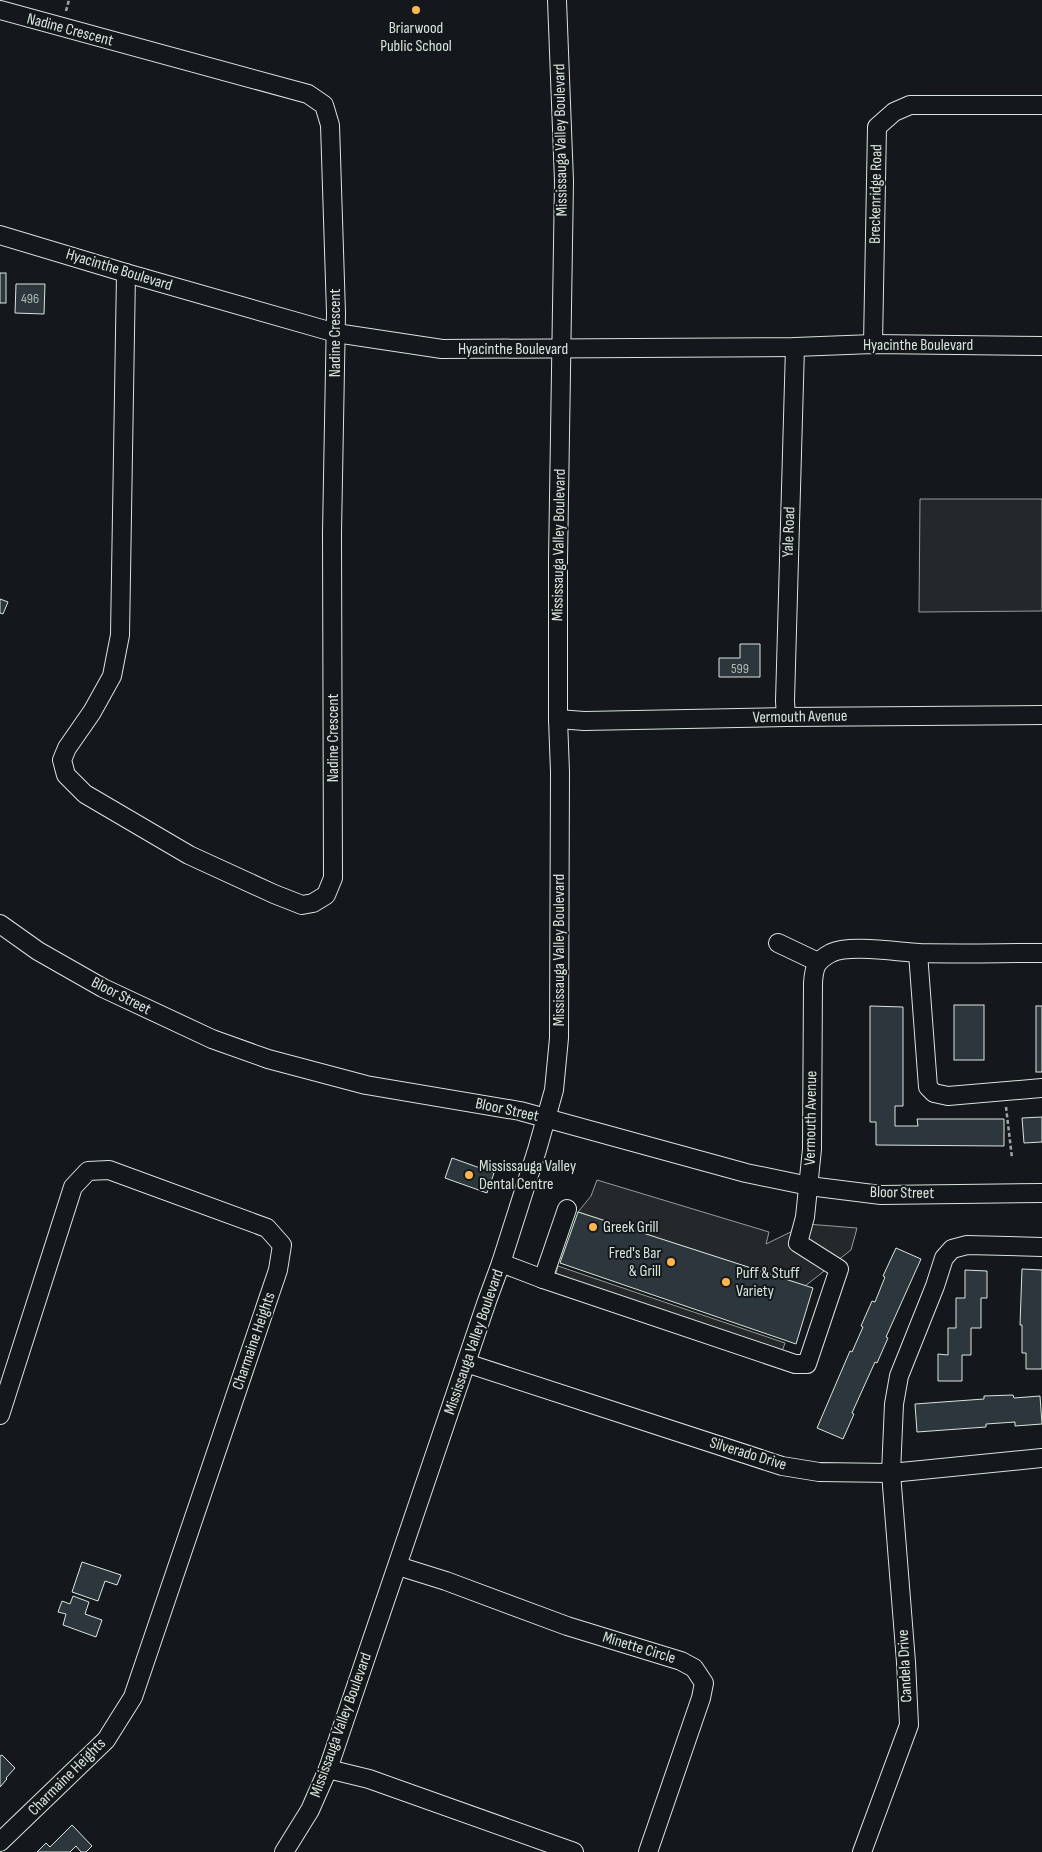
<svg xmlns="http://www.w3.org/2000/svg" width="1042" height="1852" viewBox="0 0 1042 1852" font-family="'Sofia Sans Condensed',sans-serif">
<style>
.parking{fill:#24282b;stroke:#939e99}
.building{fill:#2c363c;stroke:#d8e6dc}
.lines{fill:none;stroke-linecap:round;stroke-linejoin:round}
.minor-casing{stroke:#d8e6dc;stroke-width:20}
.path{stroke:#9da8a2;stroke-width:2.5;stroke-dasharray:4 2.5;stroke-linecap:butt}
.minor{stroke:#14181c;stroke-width:18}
.poi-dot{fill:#ffb74d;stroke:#14181c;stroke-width:2}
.labels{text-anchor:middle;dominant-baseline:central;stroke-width:4;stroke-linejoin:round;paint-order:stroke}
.number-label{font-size:14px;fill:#adbab4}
.poi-label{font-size:16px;fill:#d8e6dc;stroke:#14181c;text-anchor:start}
.street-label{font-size:16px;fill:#d8e6dc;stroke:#14181c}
</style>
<rect width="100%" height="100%" fill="#14181c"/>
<g class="parking">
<path d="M 920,499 L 1042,499 L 1042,611 L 919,612 Z"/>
<path d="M 597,1180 L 769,1232 L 766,1244 L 807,1224 L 857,1228 L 851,1250 L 805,1286 L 578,1212 L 591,1196 Z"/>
<path d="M 558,1266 L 785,1343 L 781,1354 L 555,1277 Z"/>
</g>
<g class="building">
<rect x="0" y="273" width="6" height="30"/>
<path d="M 16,284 L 45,284 L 44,314 L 15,313 Z"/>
<path d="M 0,599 L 8,602 L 3,614 L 0,613 Z"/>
<path d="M 740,644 L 760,644 L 760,677 L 719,677 L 719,658 L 740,658 Z"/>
<rect x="954" y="1005" width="30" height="55"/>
<path d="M 870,1006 L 903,1007 L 903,1106 L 895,1106 L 895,1126 L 918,1126 L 917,1119 L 1004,1119 L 1004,1146 L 876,1145 L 876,1122 L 870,1122 Z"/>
<rect x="1036" y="1006" width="6" height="66"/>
<path d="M 1042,1117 L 1042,1142 L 1024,1143 L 1022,1118 Z"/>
<path d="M 452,1158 L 494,1173 L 487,1193 L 445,1178 Z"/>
<path d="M 578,1212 L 813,1288 L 796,1344 L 560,1263 Z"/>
<path d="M 896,1248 L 921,1259 L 886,1337 L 888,1338 L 877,1363 L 875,1362 L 852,1413 L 854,1414 L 843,1439 L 817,1428 L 850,1351 L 852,1352 L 863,1327 L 861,1326 L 872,1301 L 875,1302 L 885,1277 L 883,1276 Z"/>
<path d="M 1022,1269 L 1042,1270 L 1042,1369 L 1026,1369 L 1026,1353 L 1022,1353 L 1022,1325 L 1020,1325 Z"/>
<path d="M 965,1270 L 987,1271 L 987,1298 L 981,1298 L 981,1328 L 971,1328 L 971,1355 L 962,1355 L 962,1381 L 938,1381 L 938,1354 L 948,1355 L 948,1328 L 956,1328 L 956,1298 L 965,1298 Z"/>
<path d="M 1013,1395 L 1014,1398 L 1040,1396 L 1042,1424 L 1015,1426 L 1015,1422 L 986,1424 L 986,1427 L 917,1432 L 915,1404 L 984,1399 L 984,1396 Z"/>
<path d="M 82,1562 L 121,1575 L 117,1585 L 105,1581 L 98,1601 L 72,1592 Z"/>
<path d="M 73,1596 L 89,1602 L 85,1614 L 102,1620 L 96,1637 L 63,1625 L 66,1614 L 58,1612 L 62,1601 L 70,1604 Z"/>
<path d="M 2,1755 L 15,1768 L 6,1778 L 7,1779 L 0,1787 L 0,1756 Z"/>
<path d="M 72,1825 L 92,1846 L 86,1852 L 81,1852 L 76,1846 L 70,1852 L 37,1852 L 46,1843 L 50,1847 Z"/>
</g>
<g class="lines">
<g class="minor-casing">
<g id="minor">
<path d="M 0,10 L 308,94 L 324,105 L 330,125 L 336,313 L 332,533 L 333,878 L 326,895 L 313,903 L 302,905 L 274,894 L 189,855 L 85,794 L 66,775 L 62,760 L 67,748 L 92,712 L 112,676 L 120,635 L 126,273"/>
<path d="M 0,235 L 126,273 L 336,333 L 442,349 L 795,347 L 873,344 L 1042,346"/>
<path d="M 873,344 L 877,127 L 894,112 L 910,105 L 1042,105"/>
<path d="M 786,717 L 785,701 L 795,347"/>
<path d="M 558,719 L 584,721 L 786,717 L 1042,715"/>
<path d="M 0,924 L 38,951 L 103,988 L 212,1039 L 268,1059 L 366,1085 L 520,1111 L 746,1173 L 809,1186 L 881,1195 L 1042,1193"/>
<path d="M 778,943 L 818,962"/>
<path d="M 918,953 L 928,1087 L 934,1093 L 948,1096 L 1042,1088"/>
<path d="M 501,1263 L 543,1279 L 795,1364 L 807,1364 L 839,1269 L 798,1243 L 805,1217 L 812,1149 L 813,983 C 814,967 816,961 831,953 C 849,944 898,952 919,953 C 960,954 1001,953 1042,953"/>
<path d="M 543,1279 L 567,1209"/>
<path d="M 466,1363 L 782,1466 L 819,1472 L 891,1473 L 1042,1458"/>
<path d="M 0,1415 L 73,1187 L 88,1171 L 109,1170 L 267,1228 L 282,1245 L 278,1270 L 133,1697 L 106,1740 L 0,1842"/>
<path d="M 398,1566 L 446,1581 L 567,1626 L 681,1661 L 694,1668 L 704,1683 L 701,1698 L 648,1852"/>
<path d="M 328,1769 L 369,1779 L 574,1852"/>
<path d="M 284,1852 L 310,1810 L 328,1769 L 487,1301 L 501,1263 L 537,1150 L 554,1090 L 559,1038 L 560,772 L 558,719 L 558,561 L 564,181 L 557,0"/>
<path d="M 862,1852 L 909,1725 L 906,1662 L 891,1473 L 894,1404 L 899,1376 L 935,1286 L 944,1258 L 952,1249 L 967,1245 L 1042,1247"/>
</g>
</g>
<g class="path">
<path d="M 66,11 L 69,0"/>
<path d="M 1006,1107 L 1012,1158"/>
</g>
<use href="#minor" class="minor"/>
</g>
<g class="poi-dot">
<circle cx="416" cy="10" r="5"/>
<circle cx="469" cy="1175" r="5"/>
<circle cx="593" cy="1227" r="5"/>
<circle cx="671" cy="1262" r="5"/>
<circle cx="726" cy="1282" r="5"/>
</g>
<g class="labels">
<g class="number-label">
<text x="30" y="298">496</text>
<text x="740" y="668">599</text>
</g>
<g class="poi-label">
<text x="416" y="28" text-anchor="middle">Briarwood<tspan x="416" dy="18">Public School</tspan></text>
<text x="479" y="1166">Mississauga Valley<tspan x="479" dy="18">Dental Centre</tspan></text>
<text x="603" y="1227">Greek Grill</text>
<text x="661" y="1253" text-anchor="end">Fred's Bar<tspan x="661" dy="18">&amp; Grill</tspan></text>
<text x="736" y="1273">Puff &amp; Stuff<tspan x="736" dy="18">Variety</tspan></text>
</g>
<g class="street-label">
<text transform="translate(70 30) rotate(15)">Nadine Crescent</text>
<text transform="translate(561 140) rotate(-91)">Mississauga Valley Boulevard</text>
<text transform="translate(876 194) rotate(-89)">Breckenridge Road</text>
<text transform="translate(119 270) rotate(17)">Hyacinthe Boulevard</text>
<text transform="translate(335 333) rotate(-90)">Nadine Crescent</text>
<text x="918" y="345">Hyacinthe Boulevard</text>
<text x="513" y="349">Hyacinthe Boulevard</text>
<text transform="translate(789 532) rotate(-88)">Yale Road</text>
<text transform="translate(559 545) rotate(-89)">Mississauga Valley Boulevard</text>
<text transform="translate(800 717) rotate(-1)">Vermouth Avenue</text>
<text transform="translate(333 738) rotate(-90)">Nadine Crescent</text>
<text transform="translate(559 950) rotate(-90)">Mississauga Valley Boulevard</text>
<text transform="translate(121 996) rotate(27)">Bloor Street</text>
<text transform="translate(507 1110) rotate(12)">Bloor Street</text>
<text transform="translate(811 1118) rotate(-89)">Vermouth Avenue</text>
<text transform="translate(902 1193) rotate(1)">Bloor Street</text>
<text transform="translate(254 1341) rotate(-71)">Charmaine Heights</text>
<text transform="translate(474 1342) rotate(-71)">Mississauga Valley Boulevard</text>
<text transform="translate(748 1454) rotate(17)">Silverado Drive</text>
<text transform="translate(639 1648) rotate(17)">Minette Circle</text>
<text transform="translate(905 1666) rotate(-93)">Candela Drive</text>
<text transform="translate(341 1725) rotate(-70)">Mississauga Valley Boulevard</text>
<text transform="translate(67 1777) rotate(-45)">Charmaine Heights</text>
</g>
</g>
</svg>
